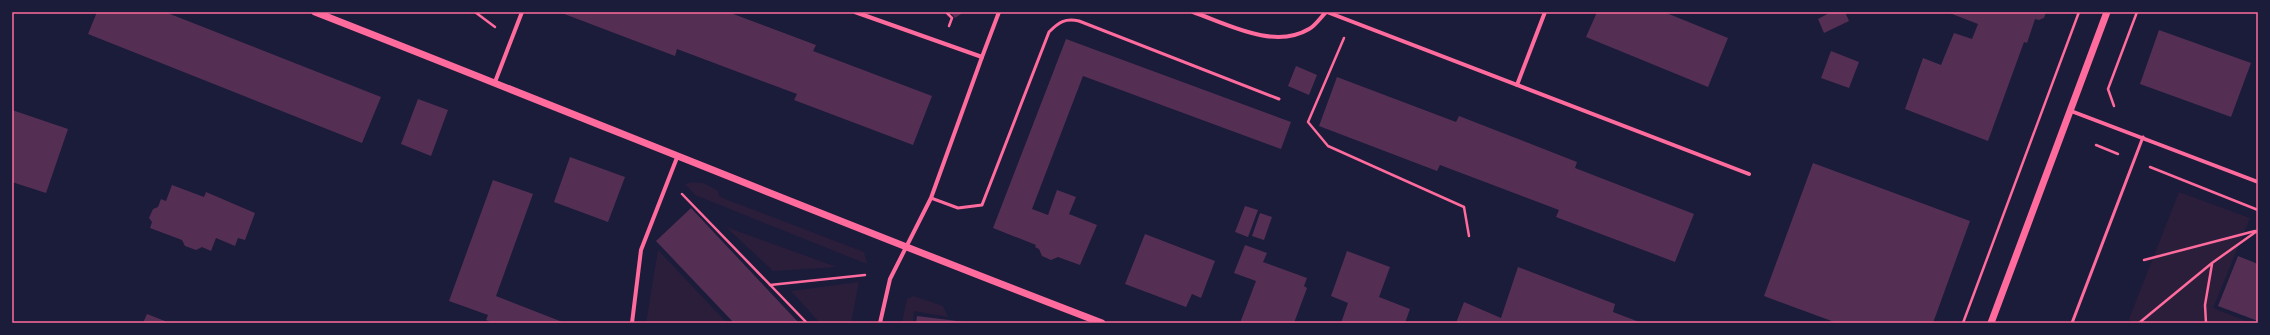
<svg xmlns="http://www.w3.org/2000/svg" width="2270" height="335" viewBox="0 0 2270 335" font-family="'Crimson Pro',serif">
<style>
.green{fill:#2a1e3b}
.building{fill:#542f53}
.lines{fill:none;stroke-linecap:round;stroke-linejoin:round}
.path{stroke:#ff6b9d;stroke-width:2.5}
.service{stroke:#ff6b9d;stroke-width:3}
.minor{stroke:#ff6b9d;stroke-width:4}
.tertiary{stroke:#ff6b9d;stroke-width:7}
.neatline{fill:none;stroke:#ff6b9d;stroke-width:1.5}
</style>
<rect width="100%" height="100%" fill="#1b1b3a"/>
<g class="green">
<path d="M 693,182 L 703,183 L 717,190 L 720,197 L 864,252 L 867,264 L 695,195 L 685,184 Z"/>
<path d="M 2179,192 L 2250,218 L 2213,308 L 2251,323 L 2134,323 L 2129,319 Z"/>
<path d="M 726,227 L 837,267 L 773,271 Z"/>
<path d="M 658,250 L 727,323 L 646,323 Z"/>
<path d="M 859,282 L 851,323 L 820,323 L 791,291 Z"/>
<path d="M 913,296 L 943,306 L 948,317 L 914,311 L 913,323 L 902,323 L 907,299 Z"/>
</g>
<g class="building">
<path d="M 97,12 L 165,12 L 381,97 L 362,143 L 88,34 Z"/>
<path d="M 559,12 L 728,12 L 816,45 L 813,51 L 932,96 L 913,145 L 794,100 L 797,94 L 677,49 L 675,56 Z"/>
<path d="M 950,12 L 964,12 L 955,18 Z"/>
<path d="M 1597,12 L 1664,12 L 1728,38 L 1708,87 L 1586,37 Z"/>
<path d="M 1831,12 L 1845,12 L 1849,21 L 1824,33 L 1818,19 Z"/>
<path d="M 1947,12 L 2046,12 L 2044,18 L 2039,20 L 2035,19 L 2027,43 L 2024,42 L 1988,141 L 1905,109 L 1923,58 L 1941,65 L 1954,33 L 1972,39 L 1978,24 Z"/>
<path d="M 2159,30 L 2251,63 L 2231,117 L 2140,84 Z"/>
<path d="M 1066,39 L 1291,122 L 1281,149 L 1083,76 L 1032,209 L 1048,215 L 1057,190 L 1076,197 L 1069,214 L 1097,225 L 1080,265 L 1058,257 L 1051,260 L 1042,256 L 1039,249 L 1035,247 L 1036,245 L 993,228 Z"/>
<path d="M 1831,51 L 1859,62 L 1849,88 L 1821,78 Z"/>
<path d="M 1296,66 L 1317,75 L 1309,95 L 1288,86 Z"/>
<path d="M 1337,77 L 1456,122 L 1459,116 L 1577,162 L 1575,168 L 1694,214 L 1675,262 L 1556,217 L 1559,210 L 1440,165 L 1437,171 L 1319,126 Z"/>
<path d="M 418,99 L 448,110 L 431,156 L 401,144 Z"/>
<path d="M 12,110 L 68,129 L 46,193 L 12,182 Z"/>
<path d="M 570,157 L 625,177 L 608,222 L 554,202 Z"/>
<path d="M 1813,163 L 1970,221 L 1933,323 L 1837,323 L 1764,296 Z"/>
<path d="M 493,180 L 533,194 L 496,296 L 565,323 L 493,323 L 486,320 L 488,315 L 449,301 Z"/>
<path d="M 172,185 L 204,197 L 206,192 L 255,213 L 245,240 L 238,238 L 235,246 L 216,238 L 211,251 L 202,247 L 196,250 L 185,246 L 182,240 L 150,228 L 152,222 L 149,218 L 153,209 L 158,207 L 161,199 L 166,201 Z"/>
<path d="M 1245,206 L 1258,210 L 1248,237 L 1235,232 Z"/>
<path d="M 691,208 L 767,289 L 799,323 L 734,323 L 656,241 Z"/>
<path d="M 1260,213 L 1272,217 L 1264,240 L 1252,236 Z"/>
<path d="M 1145,234 L 1215,261 L 1201,298 L 1192,294 L 1186,307 L 1125,284 Z"/>
<path d="M 1245,245 L 1267,253 L 1263,262 L 1307,278 L 1304,286 L 1307,288 L 1294,323 L 1240,323 L 1256,281 L 1234,273 Z"/>
<path d="M 1347,251 L 1390,267 L 1379,297 L 1410,309 L 1405,323 L 1341,323 L 1348,303 L 1331,296 Z"/>
<path d="M 2238,256 L 2258,264 L 2258,321 L 2218,306 Z"/>
<path d="M 1518,267 L 1615,304 L 1613,312 L 1642,323 L 1456,323 L 1464,302 L 1501,318 Z"/>
<path d="M 147,314 L 170,323 L 143,323 Z"/>
<path d="M 917,316 L 965,322 L 965,323 L 916,323 Z"/>
</g>
<g class="lines">
<g class="path">
<path d="M 475,12 L 495,27"/>
<path d="M 946,12 L 952,18 L 949,26"/>
<path d="M 1344,38 L 1308,122 L 1328,146 L 1464,207 L 1469,236"/>
<path d="M 2114,106 L 2108,89 L 2137,12"/>
<path d="M 2096,145 L 2118,154"/>
<path d="M 2150,167 L 2258,210"/>
<path d="M 682,194 L 807,323"/>
<path d="M 2144,260 L 2255,231"/>
<path d="M 770,285 L 865,275"/>
<path d="M 1963,323 L 2079,12"/>
<path d="M 2139,323 L 2212,263 L 2257,231"/>
<path d="M 2206,323 L 2205,305 L 2212,264"/>
</g>
<g class="service">
<path d="M 931,198 L 958,208 L 982,205 L 1049,32 C 1059,22 1065,18 1079,21 L 1279,99"/>
<path d="M 2072,323 L 2143,137"/>
</g>
<g class="minor">
<path d="M 855,12 L 982,57 L 999,12"/>
<path d="M 1193,12 C 1227,24 1274,50 1309,29 C 1315,26 1321,17 1326,12"/>
<path d="M 1327,12 L 1749,174"/>
<path d="M 495,82 L 522,12"/>
<path d="M 1517,85 L 1545,12"/>
<path d="M 2071,111 L 2258,182"/>
<path d="M 632,323 L 641,250 L 678,155"/>
<path d="M 880,323 L 890,279 L 931,198 L 982,57"/>
</g>
<g class="tertiary">
<path d="M 315,12 C 578,115 838,222 1102,323"/>
<path d="M 1991,323 L 2107,12"/>
</g>
</g>
<rect width="2270" height="335" fill="none" stroke="#1b1b3a" stroke-width="26"/>
<rect x="13" y="13" width="2244" height="309" class="neatline"/>
</svg>
